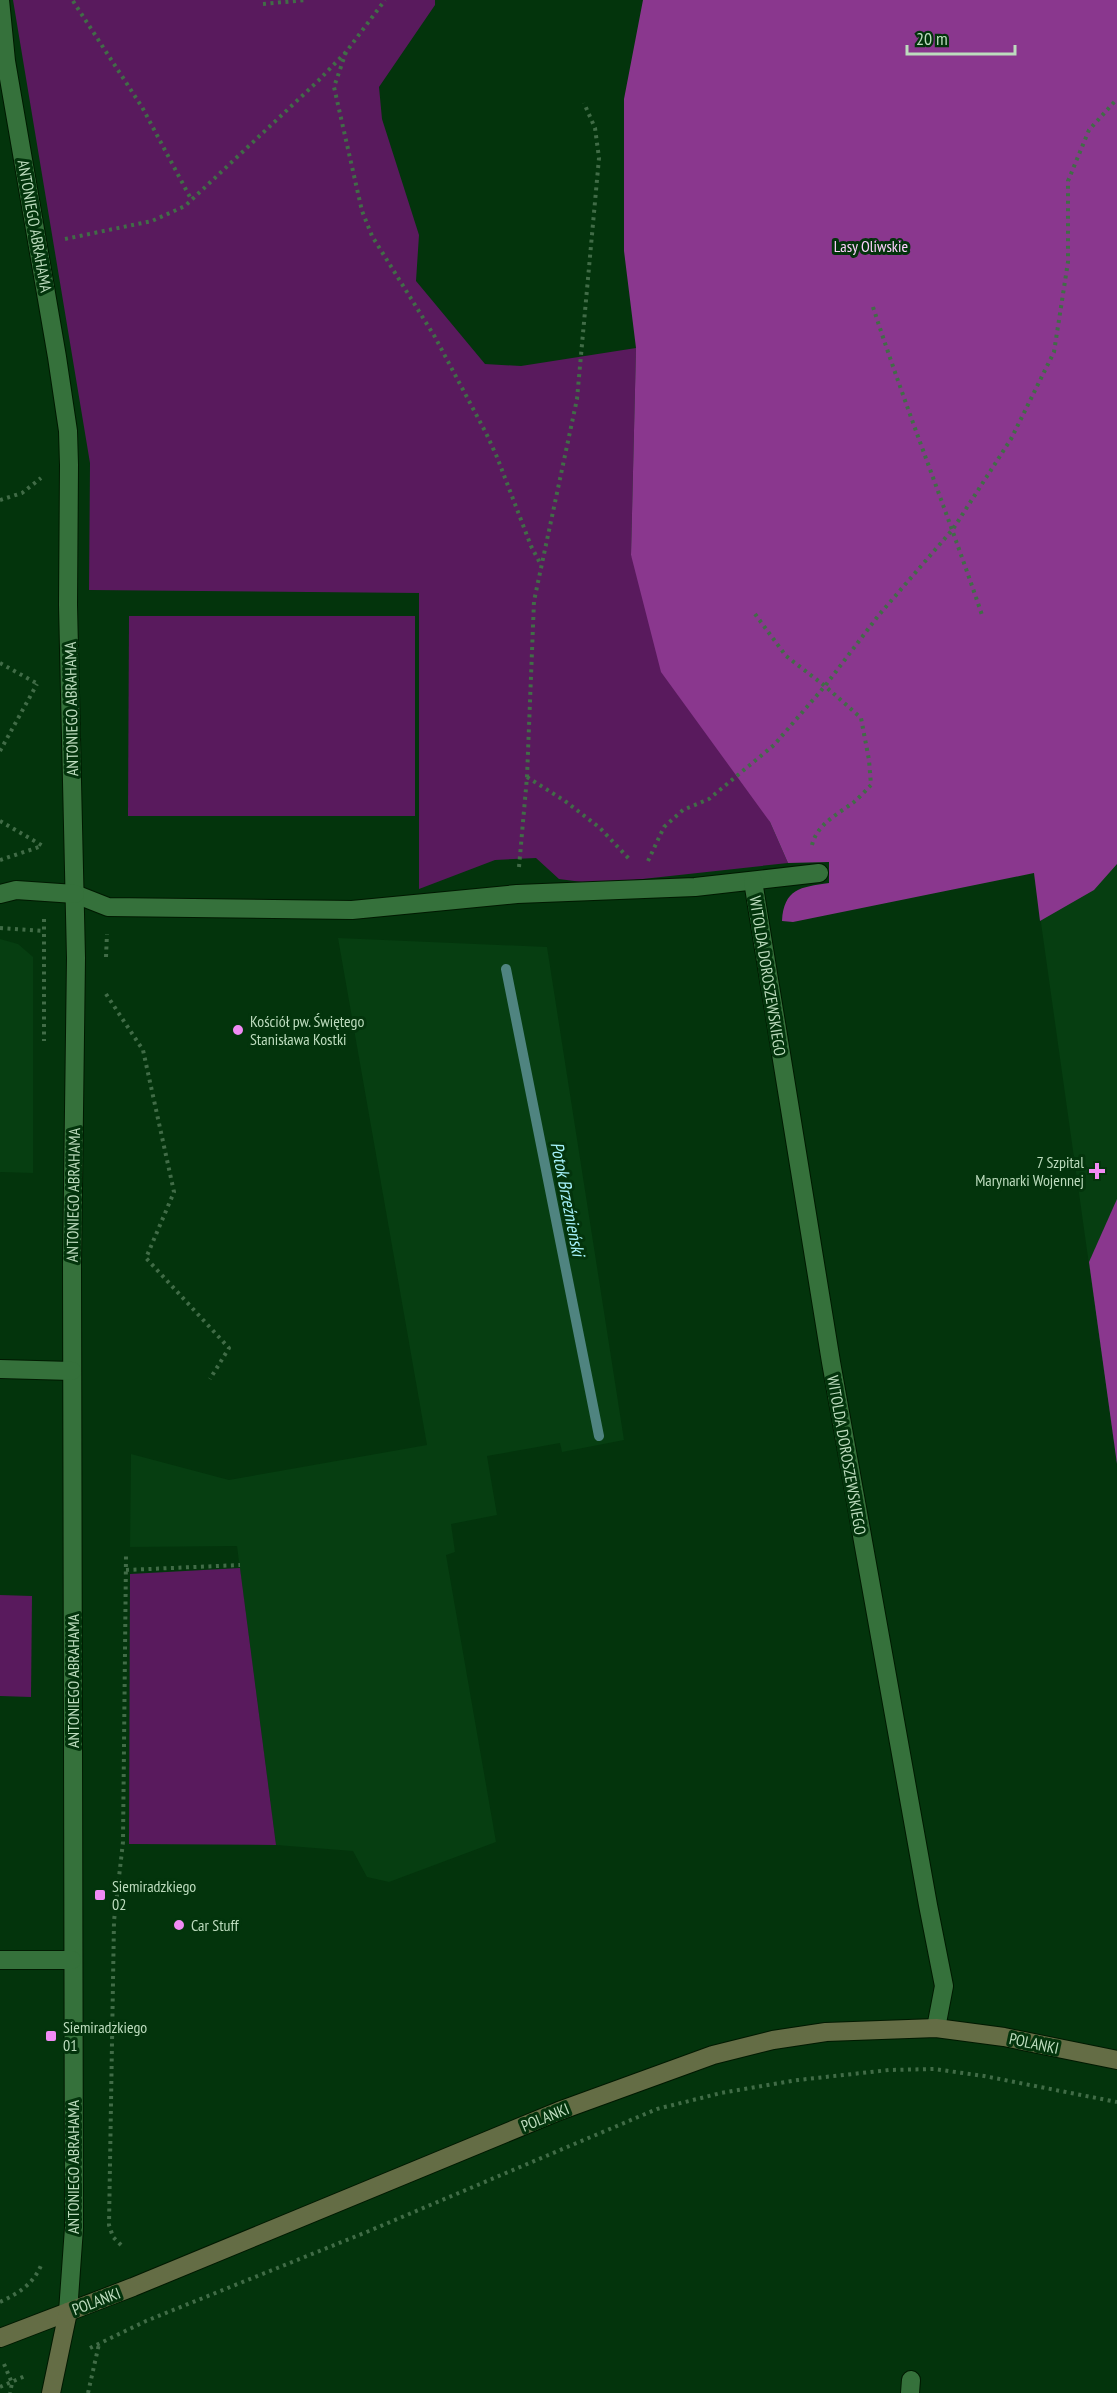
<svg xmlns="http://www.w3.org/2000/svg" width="1117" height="2393" viewBox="0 0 1117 2393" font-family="'PT Sans Narrow',sans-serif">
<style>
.built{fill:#063e11}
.green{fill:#591a5d}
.forest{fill:#8a378e}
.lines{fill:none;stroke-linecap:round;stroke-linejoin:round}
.stream{stroke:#4f8480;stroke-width:10}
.lane-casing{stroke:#001901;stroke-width:20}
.street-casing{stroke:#001901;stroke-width:20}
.secondary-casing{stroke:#001901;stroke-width:20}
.path{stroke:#416c47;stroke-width:4;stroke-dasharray:3 4.5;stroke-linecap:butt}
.lane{stroke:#35713b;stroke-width:18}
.street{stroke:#35713b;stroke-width:18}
.secondary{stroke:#646d45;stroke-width:18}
.poi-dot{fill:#f18bf5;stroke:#03340c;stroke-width:2}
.labels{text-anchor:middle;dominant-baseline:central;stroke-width:6;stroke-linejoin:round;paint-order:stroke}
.street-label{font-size:16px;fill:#bddcbe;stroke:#03340c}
.park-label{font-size:16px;fill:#fed2fe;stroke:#03340c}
.poi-label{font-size:16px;fill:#bddcbe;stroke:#03340c;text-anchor:start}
.water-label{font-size:18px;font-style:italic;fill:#a6f2fb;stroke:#03340c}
</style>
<rect width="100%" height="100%" fill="#03340c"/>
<g class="built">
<path d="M 1117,794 L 1117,1464 L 1034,873 Z"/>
<path d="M 338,938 L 547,947 L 624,1440 L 562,1452 L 560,1443 L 487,1456 L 497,1515 L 451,1524 L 455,1552 L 446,1555 L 496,1842 L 389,1882 L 367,1877 L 353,1851 L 276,1845 L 237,1546 L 130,1547 L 131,1454 L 229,1480 L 427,1445 Z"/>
<path d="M 0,939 L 18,944 L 33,957 L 33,1173 L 0,1172 Z"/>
</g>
<g class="green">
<path d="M 13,0 L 435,0 L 435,5 L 379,87 L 382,119 L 419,235 L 416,281 L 485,364 L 521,366 L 636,348 L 631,555 L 770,822 L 788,863 L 597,884 L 559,879 L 536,858 L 495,860 L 419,889 L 419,593 L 89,590 L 90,463 Z"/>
<path d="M 129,616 L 415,616 L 415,816 L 128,816 Z"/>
<path d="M 240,1568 L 276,1845 L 129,1844 L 130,1574 Z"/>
<path d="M 0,1595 L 32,1596 L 31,1697 L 0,1696 Z"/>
</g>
<g class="forest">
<path d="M 643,0 L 1117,0 L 1117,864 L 1094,890 L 1040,921 L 1034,873 L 793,922 L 782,921 C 784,889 800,887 829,883 L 829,862 L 788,863 L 770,822 L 661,672 L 631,555 L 636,348 L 624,251 L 624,99 Z"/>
<path d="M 1117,1199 L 1117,1464 L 1089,1262 Z"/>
</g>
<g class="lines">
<path class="stream" d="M 506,969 L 599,1436"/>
<g class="lane-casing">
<path id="lane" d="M 75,894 L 108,907 L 352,910 L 517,894 L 695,887 L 819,873"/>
</g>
<g class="street-casing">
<g id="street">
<path d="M 0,0 L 6,61 L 57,357 L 68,431 L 69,465 L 68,605 L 76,958 L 72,1264 L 74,2228 L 68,2312"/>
<path d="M 753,881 L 831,1362 L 928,1905 L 944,1986 L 936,2028"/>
<path d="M 0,894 L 16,890 L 75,894"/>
<path d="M 0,1369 L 72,1371"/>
<path d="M 0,1960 L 72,1960"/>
<path d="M 910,2393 L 911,2380"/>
</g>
</g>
<g class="secondary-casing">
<g id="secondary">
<path d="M 0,2338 L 133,2287 L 559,2111 L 713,2055 L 773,2040 L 826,2032 L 936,2028 L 1004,2037 L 1117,2060"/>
<path d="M 51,2393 L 68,2312"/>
</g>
</g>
<g class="path">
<path d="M 73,1 L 142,107 L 191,199"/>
<path d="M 263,4 L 306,0"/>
<path d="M 346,52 L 334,87 L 362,211 L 372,236 L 435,337 L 486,433 L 497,457 L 531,546 L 540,563"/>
<path d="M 65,239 L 152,221 L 185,206 L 318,81 L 346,52 L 385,0"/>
<path d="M 873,307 C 907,412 948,514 983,618"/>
<path d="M 0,500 L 22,493 L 41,478"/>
<path d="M 755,614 L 786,656 L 825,686 L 861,718 L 869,760 L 871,785 C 866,790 860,797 854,802 C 838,814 817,824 812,845"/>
<path d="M 0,663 L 38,684"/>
<path d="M 0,751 L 37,684"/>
<path d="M 527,777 L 565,801 L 600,828 L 631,861"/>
<path d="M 0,821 L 43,846"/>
<path d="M 0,860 L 42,846"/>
<path d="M 648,861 L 664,827 L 683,810 L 709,799 L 774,745 L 825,686 L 878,616 L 953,529 L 1011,439 L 1054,352 L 1068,262 L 1068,181 L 1089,130 L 1117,99"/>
<path d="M 519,867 L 527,777 L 534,601 L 577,399 L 599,158 L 595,128 L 584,103"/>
<path d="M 44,919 L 44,1041"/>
<path d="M 0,928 L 44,931"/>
<path d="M 106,957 L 107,934"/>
<path d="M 106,994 L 143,1050 L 174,1192 L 146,1258 L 229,1348 L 210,1379"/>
<path d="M 126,1570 L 240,1565"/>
<path d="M 121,2245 L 113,2237 L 109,2225 L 114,1921 L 123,1842 L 126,1555"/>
<path d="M 0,2302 C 19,2293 34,2284 42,2263"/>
<path d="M 90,2348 L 146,2321 L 369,2231 L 657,2109 L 721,2093 L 798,2080 L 889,2070 L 934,2069 L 984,2076 L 1117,2102"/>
<path d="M 4,2364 L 12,2383 L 10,2393"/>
<path d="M 0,2387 L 25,2376"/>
<path d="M 88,2393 L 99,2344"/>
</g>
<use href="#lane" class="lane"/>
<use href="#street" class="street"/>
<use href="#secondary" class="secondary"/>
</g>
<g class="poi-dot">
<circle cx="238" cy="1030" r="6"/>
<path d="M1094 1162h6v6h6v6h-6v6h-6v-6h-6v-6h6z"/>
<rect x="94" y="1889" width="12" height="12" rx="3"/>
<circle cx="179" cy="1925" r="6"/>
<rect x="45" y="2030" width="12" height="12" rx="3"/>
</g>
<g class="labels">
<g class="street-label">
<text transform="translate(35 226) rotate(80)">ANTONIEGO ABRAHAMA</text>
<text transform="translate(71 709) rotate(-91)">ANTONIEGO ABRAHAMA</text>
<text transform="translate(768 976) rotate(81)">WITOLDA DOROSZEWSKIEGO</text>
<text transform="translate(73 1195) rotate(-89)">ANTONIEGO ABRAHAMA</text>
<text transform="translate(847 1455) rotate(80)">WITOLDA DOROSZEWSKIEGO</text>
<text transform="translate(73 1681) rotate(-90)">ANTONIEGO ABRAHAMA</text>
<text transform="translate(1034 2043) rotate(12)">POLANKI</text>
<text transform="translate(545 2117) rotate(-22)">POLANKI</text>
<text transform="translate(73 2167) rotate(-90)">ANTONIEGO ABRAHAMA</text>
<text transform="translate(96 2301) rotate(-21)">POLANKI</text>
</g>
<g class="park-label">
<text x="871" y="246">Lasy Oliwskie</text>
</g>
<g class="poi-label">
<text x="250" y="1021">Kościół pw. Świętego<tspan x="250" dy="18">Stanisława Kostki</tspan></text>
<text x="1084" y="1162" text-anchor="end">7 Szpital<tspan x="1084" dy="18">Marynarki Wojennej</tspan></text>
<text x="112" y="1886">Siemiradzkiego<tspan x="112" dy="18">02</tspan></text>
<text x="191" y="1925">Car Stuff</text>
<text x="63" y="2027">Siemiradzkiego<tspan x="63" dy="18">01</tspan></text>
</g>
<g class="water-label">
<text transform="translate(568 1199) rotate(79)">Potok Brzeźnieński</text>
</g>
</g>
<path d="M907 45v9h108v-9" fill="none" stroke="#bddcbe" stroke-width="3"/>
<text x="916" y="45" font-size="18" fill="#bddcbe" stroke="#03340c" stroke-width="4.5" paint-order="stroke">20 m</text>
</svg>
